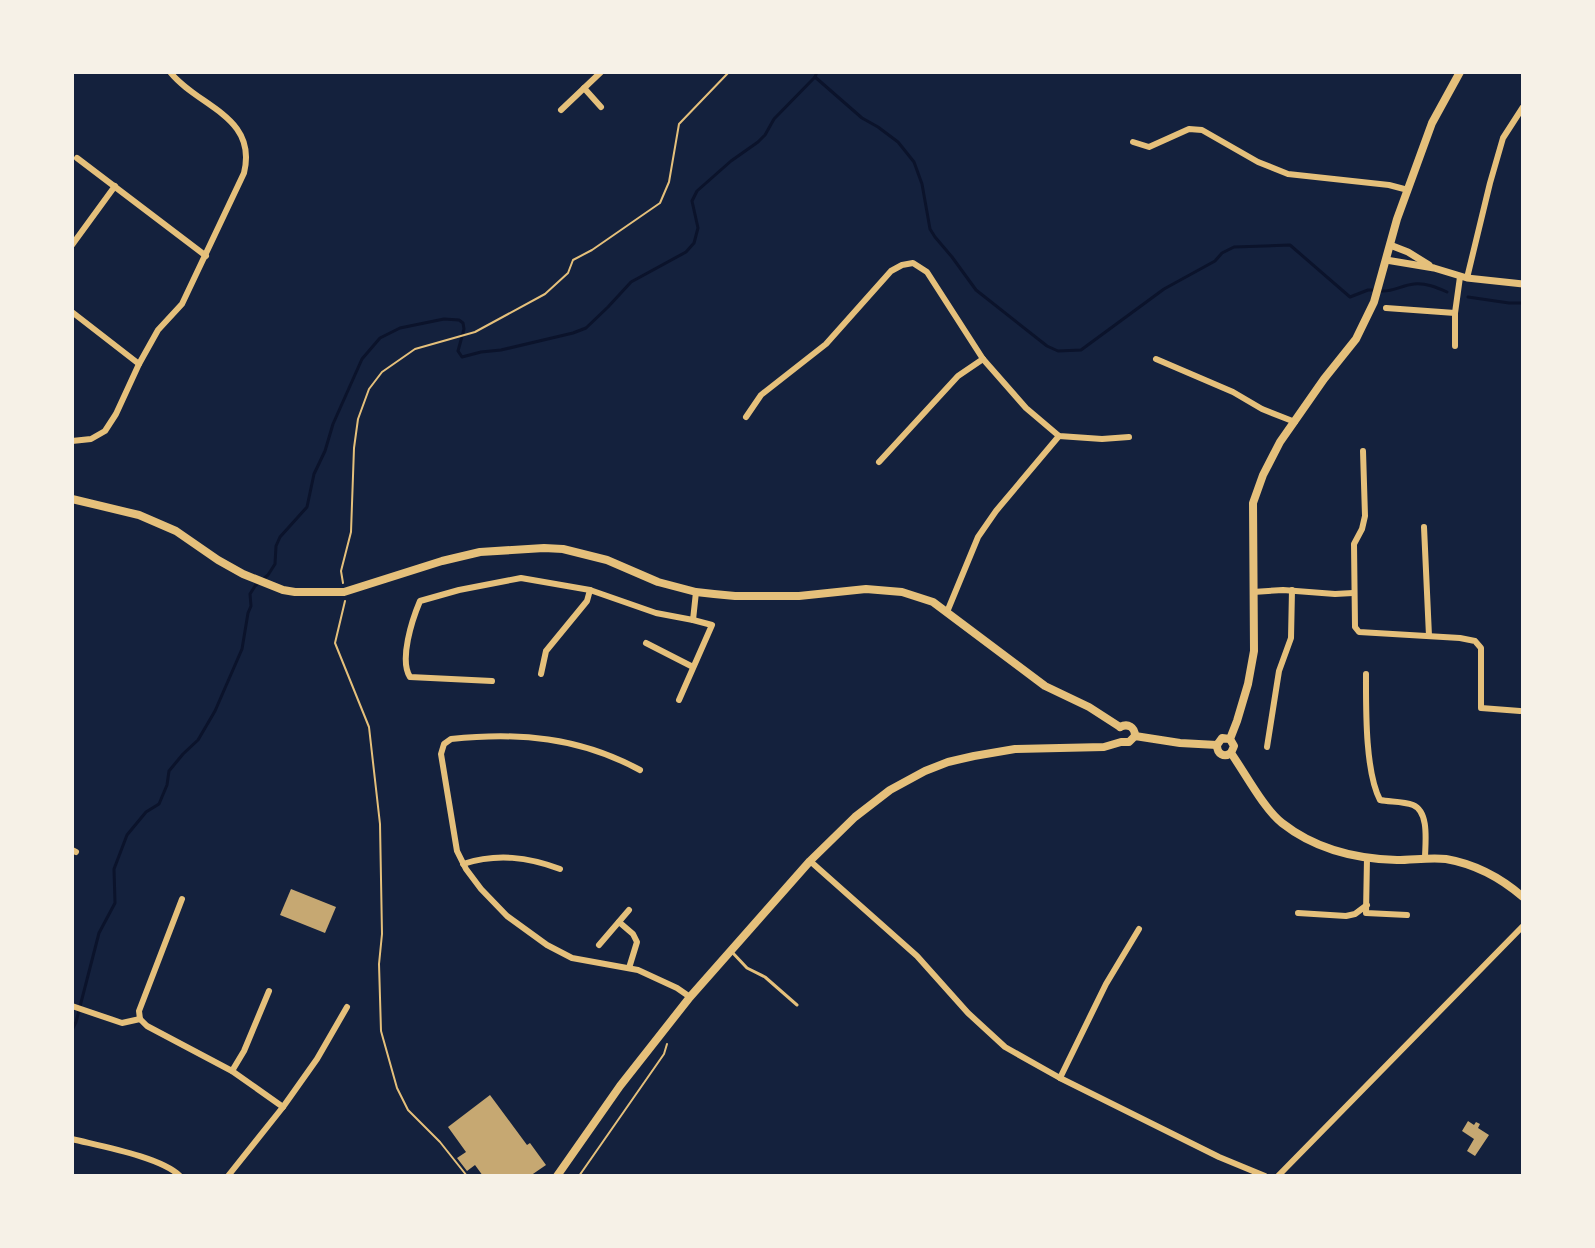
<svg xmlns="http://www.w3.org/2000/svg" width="1595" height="1248" viewBox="0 0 1595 1248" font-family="'Exo 2',sans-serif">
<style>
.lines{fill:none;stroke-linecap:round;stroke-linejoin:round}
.stream{stroke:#0b132b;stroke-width:3}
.building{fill:#c6a872}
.path{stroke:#e5c07b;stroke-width:2}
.service{stroke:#e5c07b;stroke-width:3}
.minor{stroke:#e5c07b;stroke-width:6}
.tertiary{stroke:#e5c07b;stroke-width:7}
.secondary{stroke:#e5c07b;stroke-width:8}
</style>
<rect width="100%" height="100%" fill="#14213d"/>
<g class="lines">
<g class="stream">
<path d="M 815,77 L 862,118 L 878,127 L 898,142 L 914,162 L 922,184 L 930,229 L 935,237 L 952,257 L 976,290 L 1047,346 L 1058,351 L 1081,350 L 1164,289 L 1215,261 L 1222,253 L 1234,247 L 1290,245 L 1350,297 L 1368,290 L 1373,290"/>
<path d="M 1381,291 C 1393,292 1402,285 1414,284 C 1426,283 1436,287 1447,292"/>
<path d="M 1468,297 L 1509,303 L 1523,303"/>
<path d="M 72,1030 L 76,1022 L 99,933 L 115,903 L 114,869 L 127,835 L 146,812 L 159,804 L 167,785 L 169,771 L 183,754 L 198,740 L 215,711 L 242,649 L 248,613 L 251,606 L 250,594 L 255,586 L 268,575 L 275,564 L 276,546 L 280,537 L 307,507 L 314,474 L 325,451 L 333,424 L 362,359 L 380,338 L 400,328 L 444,319 L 459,320 L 463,323 L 464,329 L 458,351 L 462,357 L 481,352 L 501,350 L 573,333 L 586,328 L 608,307 L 631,282 L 686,252 L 694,243 L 698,228 L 692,201 L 697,191 L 731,161 L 758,142 L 765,135 L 774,119 L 815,77 L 817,72"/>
</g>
</g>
<g class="building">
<path d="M 291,889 L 336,907 L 325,933 L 280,915 Z"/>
<path d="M 490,1095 L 527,1145 L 530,1143 L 546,1165 L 530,1176 L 483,1176 L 475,1165 L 467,1171 L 457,1158 L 466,1152 L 448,1127 Z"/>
<path d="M 1468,1121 L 1474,1125 L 1476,1122 L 1480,1124 L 1478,1128 L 1489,1135 L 1475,1156 L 1467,1151 L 1474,1139 L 1462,1131 Z"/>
</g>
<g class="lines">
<g class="path">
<path d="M 343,583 L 341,571 L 351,532 L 354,448 L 358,419 L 369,389 L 382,372 L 415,349 L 475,332 L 545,294 L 568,273 L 573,260 L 592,250 L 660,203 L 669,182 L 679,124 L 729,72"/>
<path d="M 345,601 L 335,643 L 369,727 L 380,824 L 382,934 L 379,964 L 381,1031 L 397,1088 L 408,1110 L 440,1142 L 467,1176"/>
<path d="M 579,1176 L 664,1054 L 667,1044"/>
</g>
<path class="service" d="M 731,951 L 747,968 L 765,977 L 797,1005"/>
<g class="minor">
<path d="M 584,88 L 601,107"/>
<path d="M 561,110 L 601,72"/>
<path d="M 1133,142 L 1149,147 L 1189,129 L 1202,130 L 1258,162 L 1288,174 L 1389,185 L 1408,190"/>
<path d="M 77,158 L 206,256"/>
<path d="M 72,245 L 115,186"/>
<path d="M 1467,278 L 1490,183 L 1503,138 L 1523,107"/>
<path d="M 1386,308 L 1455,313"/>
<path d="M 72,312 L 139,364"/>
<path d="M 1455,346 L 1455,313 L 1460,277"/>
<path d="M 1156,359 L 1233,392 L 1262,409 L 1295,422"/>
<path d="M 746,417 L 761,395 L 826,344 L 891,271 L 902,265 L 913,263 L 927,272 L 983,359 L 1026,408 L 1059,436 L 1102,439 L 1129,437"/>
<path d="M 72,441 L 91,439 L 105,431 L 116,414 L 139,364 L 158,330 L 182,304 L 244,173 C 258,116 198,107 170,72"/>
<path d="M 1363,451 L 1365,516 L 1362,529 L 1354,544 L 1355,627 L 1359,632 L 1460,638 L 1475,641 L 1481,648 L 1481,708 L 1520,711"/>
<path d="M 879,462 L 958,376 L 983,359"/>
<path d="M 1424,527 L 1429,636"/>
<path d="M 1253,592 L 1283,590 L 1335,594 L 1353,593"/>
<path d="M 947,612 L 978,537 L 996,511 L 1059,436"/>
<path d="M 646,643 L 693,667"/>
<path d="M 541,674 L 546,651 L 587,601 L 590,590"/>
<path d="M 1366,674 C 1366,708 1365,771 1380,800 C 1390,802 1403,801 1413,805 C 1430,812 1425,844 1425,859"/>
<path d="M 492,681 L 410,677 C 399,660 412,620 420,601 L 459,590 L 521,578 L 590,590 L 656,613 L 693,620 L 696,592"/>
<path d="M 679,700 L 712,625 L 693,620"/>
<path d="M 1267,747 L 1279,671 L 1291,638 L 1292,590"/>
<path d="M 640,770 C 579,737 519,732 451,739 L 444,744 L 441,754 L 457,851 L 466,869 L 481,889 L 507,916 L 547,945 L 572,958 L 638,970 L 677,988 L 690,997"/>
<path d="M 72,850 L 76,852"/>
<path d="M 1367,858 L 1366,913 L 1407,915"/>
<path d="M 810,861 L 917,956 L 968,1013 L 1005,1047 L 1060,1078 L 1219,1157 L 1265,1176"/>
<path d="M 463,864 C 497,853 528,857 560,869"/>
<path d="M 182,899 L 139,1011 L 140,1019 L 147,1026 L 232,1071 L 283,1107"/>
<path d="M 1298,913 L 1346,916 L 1355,914 L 1367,905"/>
<path d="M 619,922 L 633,934 L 637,942 L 629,968"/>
<path d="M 599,945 L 629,910"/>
<path d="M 72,1006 L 122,1023 L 140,1019"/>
<path d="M 232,1071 L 244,1051 L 269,991"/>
<path d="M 1060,1078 L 1106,984 L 1139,929"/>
<path d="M 72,1139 C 100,1146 161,1157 180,1176"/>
<path d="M 228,1176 L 283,1107 L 317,1059 L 347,1007"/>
<path d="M 1278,1176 L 1523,926"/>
</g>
<g class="tertiary">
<path d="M 1390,245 L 1408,252 L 1429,265"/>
<path d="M 1386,260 L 1434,268 L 1467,278 L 1523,284"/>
</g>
<g class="secondary">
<path d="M 1460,72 L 1432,123 L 1397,219 L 1374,302 L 1356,339 L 1324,379 L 1280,442 L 1263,475 L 1253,503 L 1254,651 L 1248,684 L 1237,721 L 1230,739 L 1234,746 L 1231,753 C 1245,773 1264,809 1282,823 C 1315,849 1356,859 1397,860 C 1413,860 1431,857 1446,859 C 1475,864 1501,878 1523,897"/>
<path d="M 72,499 L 139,515 L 176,531 L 218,560 L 243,574 L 283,590 L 295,592 L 344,592 L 442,561 L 480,552 L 544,548 L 563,549 L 607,560 L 658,582 L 696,592 L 714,594 L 735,596 L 799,596 L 866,589 L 902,592 L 933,602 L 1045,686 L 1089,707 L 1120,727"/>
<path d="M 1120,727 C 1128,723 1135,727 1135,736"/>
<path d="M 1217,745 C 1217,754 1224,758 1231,753"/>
<path d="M 557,1176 L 620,1086 L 690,997 L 810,861 L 855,817 L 890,790 L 925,771 L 948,762 L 974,756 L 1015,749 L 1104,747 L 1121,742 L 1129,742 L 1135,736 L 1180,743 L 1217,745 L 1222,738 L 1230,739"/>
</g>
</g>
<rect width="1595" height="1248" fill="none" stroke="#f6f1e7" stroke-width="148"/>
</svg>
